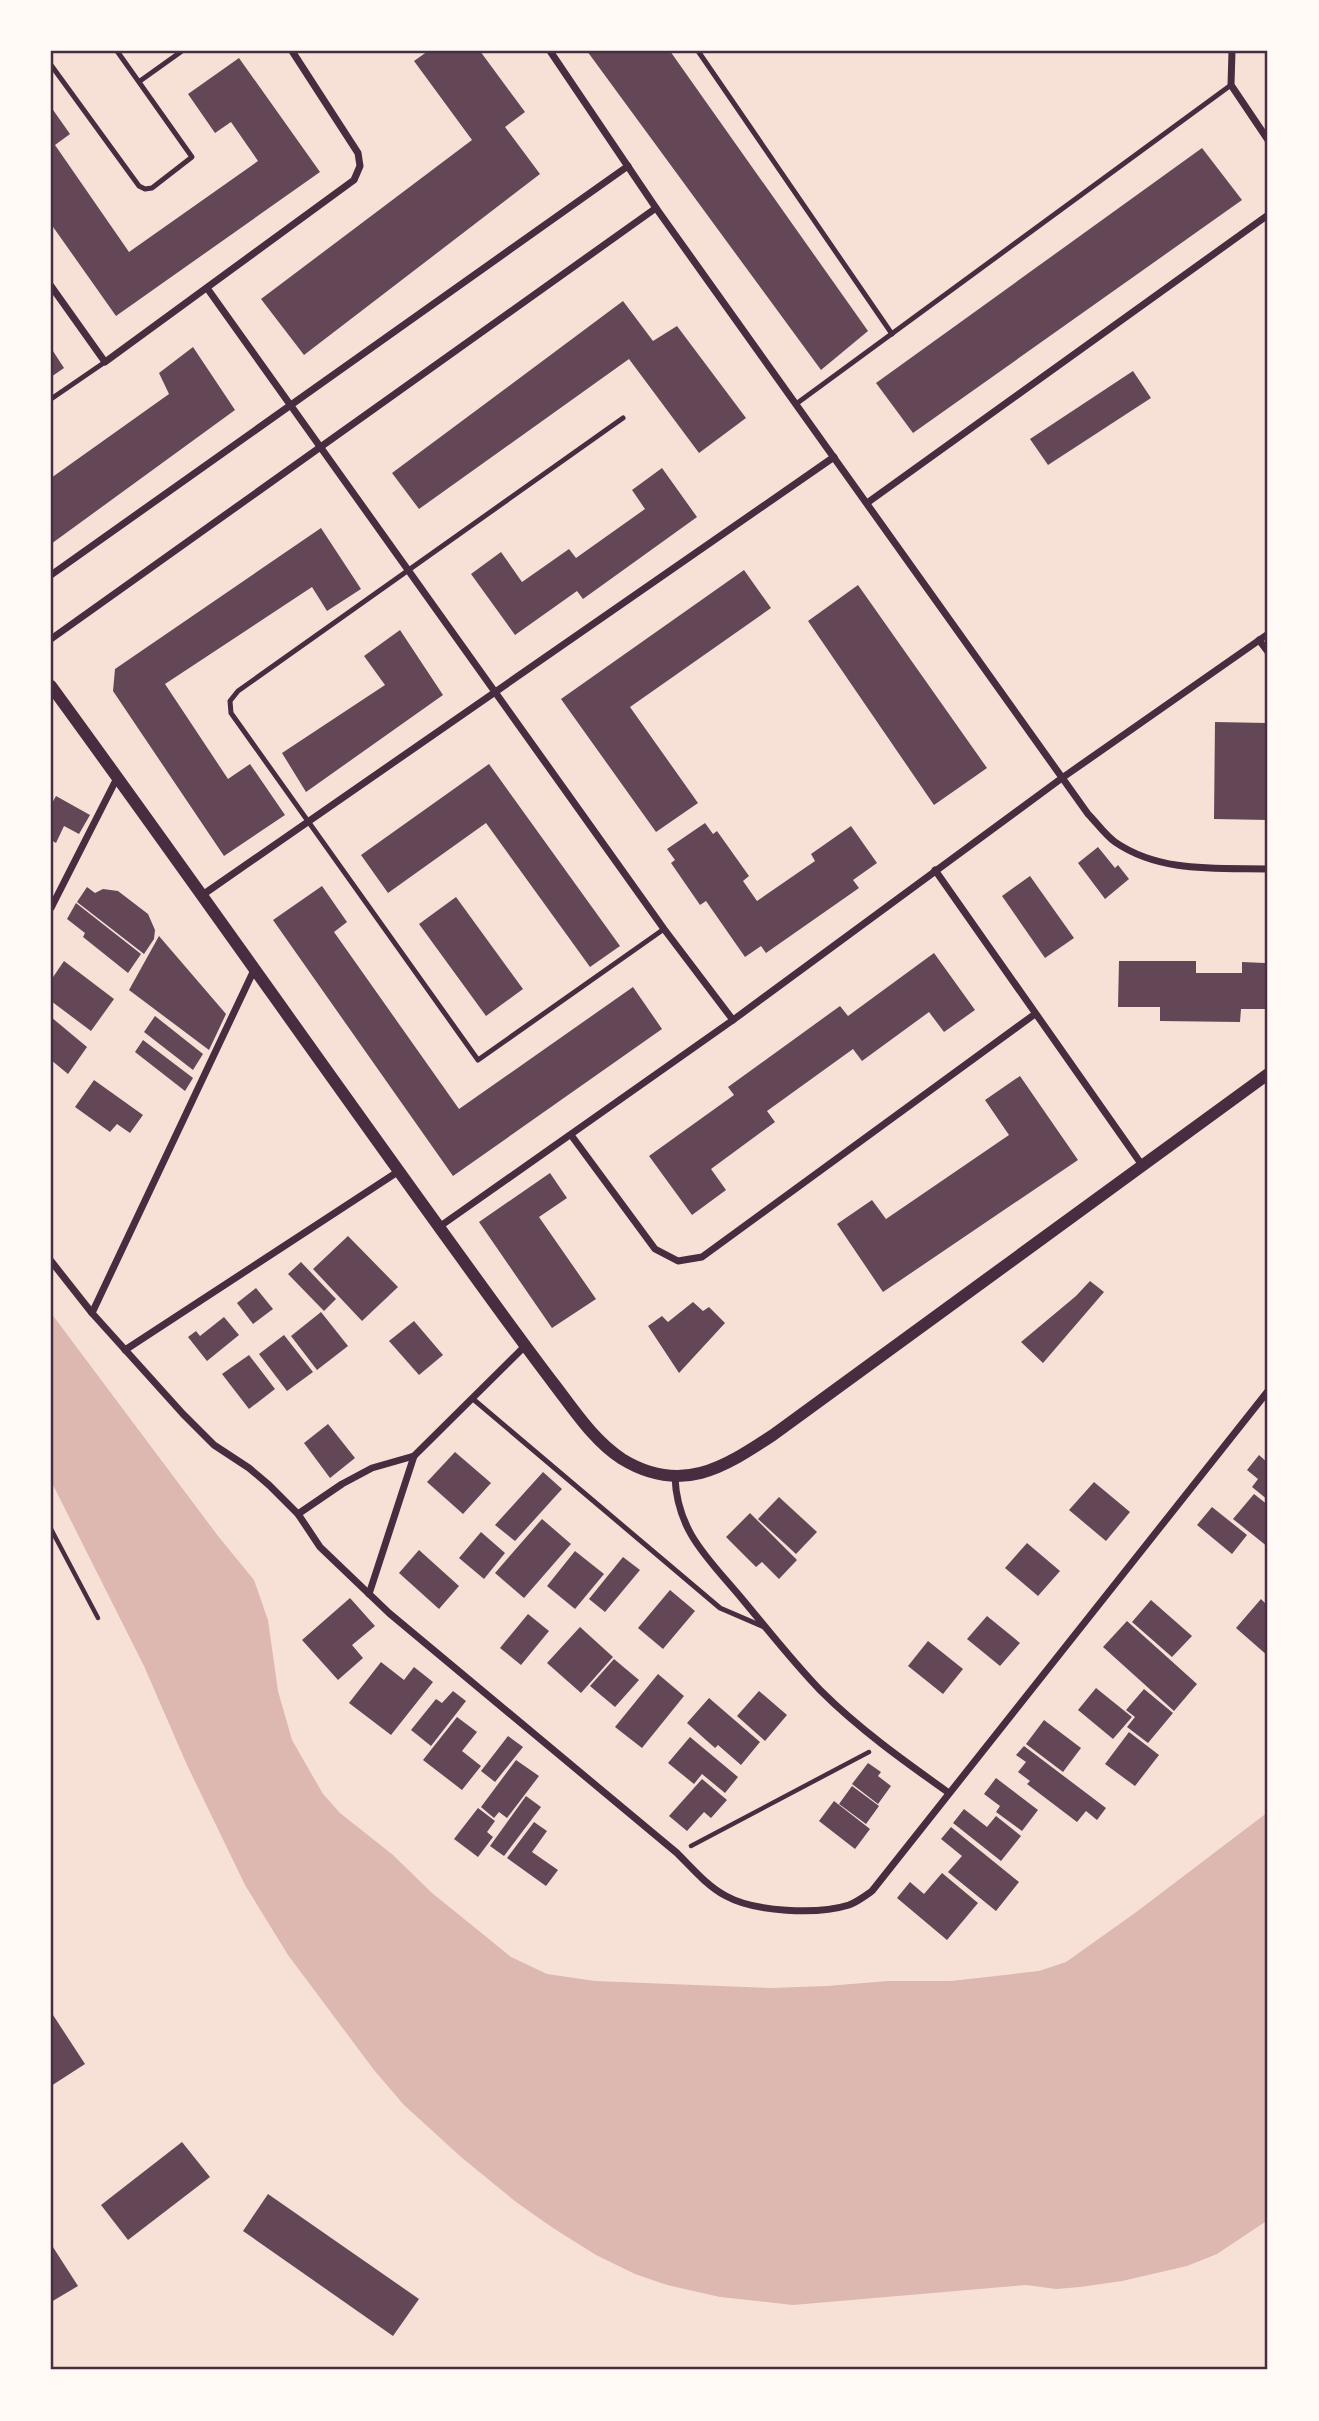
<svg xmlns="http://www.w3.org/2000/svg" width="1319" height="2421" viewBox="0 0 1319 2421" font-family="'Varela Round',sans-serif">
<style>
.water{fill:#dcb8b0}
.building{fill:#644757}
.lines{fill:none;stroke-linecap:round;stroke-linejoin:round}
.path{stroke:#4a2c40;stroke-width:4.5}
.service{stroke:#4a2c40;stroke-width:5}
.minor{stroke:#4a2c40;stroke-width:7}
.tertiary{stroke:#4a2c40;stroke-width:12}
.neatline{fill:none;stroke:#4a2c40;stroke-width:2.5}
</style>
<rect width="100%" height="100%" fill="#f7e1d7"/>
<path class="water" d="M 51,1313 L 218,1536 L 254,1580 L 268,1620 L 278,1691 L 292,1740 L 323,1794 L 340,1813 L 393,1855 L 432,1893 L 479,1931 L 511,1957 L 547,1974 L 595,1981 L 771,1988 L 827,1986 L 888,1981 L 951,1981 L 1039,1971 L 1066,1962 L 1135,1913 L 1268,1812 L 1268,2220 L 1217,2254 L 1187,2266 L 1122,2281 L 1080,2287 L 1056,2289 L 1026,2285 L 793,2305 L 720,2297 L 667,2285 L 635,2274 L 596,2255 L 553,2228 L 516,2202 L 461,2157 L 404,2105 L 374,2070 L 288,1955 L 245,1885 L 187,1765 L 144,1666 L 51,1481 Z"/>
<g class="building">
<path d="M 428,51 L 480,51 L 525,112 L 505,127 L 540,174 L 304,355 L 261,299 L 472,140 L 414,61 Z"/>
<path d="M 587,51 L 670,51 L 868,331 L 821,370 Z"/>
<path d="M 239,58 L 320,172 L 116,316 L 51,224 L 51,107 L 70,134 L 55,145 L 129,252 L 258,161 L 231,122 L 215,133 L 188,94 Z"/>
<path d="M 1202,148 L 1242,200 L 913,433 L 876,383 Z"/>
<path d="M 623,301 L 653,341 L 677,326 L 746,418 L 699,453 L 629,359 L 419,509 L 392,473 Z"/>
<path d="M 193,347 L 235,410 L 51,544 L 51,478 L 169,394 L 159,373 Z"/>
<path d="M 51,348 L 64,368 L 51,377 Z"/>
<path d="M 1133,371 L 1151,398 L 1048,465 L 1030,439 Z"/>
<path d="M 662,468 L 697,517 L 583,599 L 577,591 L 515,635 L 471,574 L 501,552 L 522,582 L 569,549 L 576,558 L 645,509 L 632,490 Z"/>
<path d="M 321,528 L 361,589 L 327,611 L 312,587 L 165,684 L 228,779 L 250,764 L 285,815 L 224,856 L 113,691 L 115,669 Z"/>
<path d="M 744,570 L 771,608 L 630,707 L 698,803 L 656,832 L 561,699 Z"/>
<path d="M 858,585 L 987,768 L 934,805 L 808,621 Z"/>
<path d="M 400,630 L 443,695 L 306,792 L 282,753 L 385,685 L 364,656 Z"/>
<path d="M 1215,722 L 1267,723 L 1268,820 L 1214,819 Z"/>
<path d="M 489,764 L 620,946 L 590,967 L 486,823 L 388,893 L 361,855 Z"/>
<path d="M 56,796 L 90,815 L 79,834 L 64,826 L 56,843 L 51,840 L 51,805 Z"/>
<path d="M 705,823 L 713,834 L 717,831 L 749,876 L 743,881 L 757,901 L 815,861 L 811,854 L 851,826 L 877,863 L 853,880 L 859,888 L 766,953 L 761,946 L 745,957 L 706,901 L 700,905 L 671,863 L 675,860 L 667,849 Z"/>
<path d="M 1098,847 L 1115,868 L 1118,865 L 1129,879 L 1105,899 L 1078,863 Z"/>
<path d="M 1030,876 L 1074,938 L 1045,958 L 1002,896 Z"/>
<path d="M 322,886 L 347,922 L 334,932 L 459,1109 L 633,987 L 662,1029 L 453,1176 L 273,920 Z"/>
<path d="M 87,887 L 95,893 L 103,889 L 118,891 L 148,914 L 155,930 L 154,939 L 144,954 L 77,902 Z"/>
<path d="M 456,897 L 523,989 L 486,1016 L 419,924 Z"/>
<path d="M 76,903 L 141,954 L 128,973 L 83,937 L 85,933 L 67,919 Z"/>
<path d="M 1266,921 L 1268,921 L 1268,1009 L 1241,1009 L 1240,1022 L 1160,1021 L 1160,1007 L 1118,1007 L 1119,961 L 1196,961 L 1196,973 L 1242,973 L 1242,962 L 1265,963 Z"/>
<path d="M 159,936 L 226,1014 L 209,1050 L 129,990 Z"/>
<path d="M 934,953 L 975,1010 L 944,1032 L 929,1012 L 862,1061 L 853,1049 L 767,1111 L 775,1122 L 711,1169 L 726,1190 L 692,1215 L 649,1156 L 734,1095 L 728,1087 L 840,1006 L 848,1016 Z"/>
<path d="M 64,961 L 114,999 L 91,1031 L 51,1001 L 51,980 Z"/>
<path d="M 155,1016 L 203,1054 L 193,1070 L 144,1032 Z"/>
<path d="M 51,1017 L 87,1047 L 68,1074 L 51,1060 Z"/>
<path d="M 143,1040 L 193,1078 L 185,1091 L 135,1052 Z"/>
<path d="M 1020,1076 L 1078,1160 L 883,1292 L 837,1224 L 872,1200 L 886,1219 L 1009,1135 L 985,1100 Z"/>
<path d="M 94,1080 L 143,1115 L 130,1133 L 117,1124 L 110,1132 L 75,1107 Z"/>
<path d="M 550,1173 L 567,1198 L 539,1217 L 596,1299 L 552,1328 L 479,1222 Z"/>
<path d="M 348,1236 L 398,1287 L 362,1321 L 313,1269 Z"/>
<path d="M 301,1262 L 336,1299 L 324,1311 L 288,1274 Z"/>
<path d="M 1090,1281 L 1104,1292 L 1043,1363 L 1021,1342 L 1076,1296 Z"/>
<path d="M 256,1288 L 273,1309 L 253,1324 L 237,1303 Z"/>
<path d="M 693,1302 L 703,1311 L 709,1307 L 725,1323 L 679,1373 L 648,1326 L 662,1316 L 668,1322 Z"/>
<path d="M 321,1312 L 348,1346 L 317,1370 L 291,1336 Z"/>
<path d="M 224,1317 L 239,1335 L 207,1361 L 188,1337 L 196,1331 L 200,1336 Z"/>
<path d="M 414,1321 L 443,1355 L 419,1375 L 389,1341 Z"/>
<path d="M 284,1335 L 313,1372 L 287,1391 L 259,1354 Z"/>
<path d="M 249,1355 L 275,1389 L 249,1409 L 222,1374 Z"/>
<path d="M 328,1424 L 355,1458 L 330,1478 L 304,1443 Z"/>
<path d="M 455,1452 L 491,1483 L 463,1514 L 427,1482 Z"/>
<path d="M 1259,1455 L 1268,1463 L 1268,1500 L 1252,1487 L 1258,1479 L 1247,1470 Z"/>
<path d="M 543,1472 L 562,1489 L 515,1541 L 495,1525 Z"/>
<path d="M 1094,1482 L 1130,1512 L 1106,1541 L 1069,1510 Z"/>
<path d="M 1254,1494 L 1268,1505 L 1268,1547 L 1233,1519 Z"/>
<path d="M 779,1497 L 817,1532 L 796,1554 L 758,1519 Z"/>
<path d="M 1212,1507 L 1247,1535 L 1232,1554 L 1197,1525 Z"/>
<path d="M 750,1513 L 797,1560 L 779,1579 L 762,1562 L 756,1567 L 726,1537 Z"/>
<path d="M 542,1519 L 571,1544 L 524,1598 L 495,1573 Z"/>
<path d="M 481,1532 L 505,1553 L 484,1579 L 459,1558 Z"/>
<path d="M 1027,1543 L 1060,1571 L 1038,1596 L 1005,1568 Z"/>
<path d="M 419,1550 L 459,1586 L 439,1609 L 399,1573 Z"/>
<path d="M 575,1551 L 604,1574 L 575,1609 L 547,1586 Z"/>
<path d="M 623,1557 L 640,1570 L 605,1612 L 589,1599 Z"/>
<path d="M 670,1590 L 695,1611 L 663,1649 L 638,1628 Z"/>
<path d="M 350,1598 L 375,1626 L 352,1645 L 363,1658 L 338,1680 L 302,1640 Z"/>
<path d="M 1261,1599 L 1268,1606 L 1268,1656 L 1236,1628 Z"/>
<path d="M 1151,1600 L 1192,1636 L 1172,1657 L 1132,1622 Z"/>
<path d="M 528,1614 L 549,1631 L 521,1665 L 500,1648 Z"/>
<path d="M 987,1616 L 1020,1643 L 1000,1666 L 967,1639 Z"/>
<path d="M 1127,1621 L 1197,1684 L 1174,1711 L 1103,1647 Z"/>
<path d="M 580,1627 L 613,1657 L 581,1693 L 547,1663 Z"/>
<path d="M 928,1641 L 963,1669 L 943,1694 L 908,1666 Z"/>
<path d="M 614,1659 L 639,1680 L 615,1707 L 590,1686 Z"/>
<path d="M 381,1662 L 404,1680 L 414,1667 L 433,1682 L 391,1735 L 349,1703 Z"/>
<path d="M 658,1674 L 684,1696 L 642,1748 L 615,1727 Z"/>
<path d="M 1096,1688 L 1132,1717 L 1113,1739 L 1078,1710 Z"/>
<path d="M 1144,1689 L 1173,1713 L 1148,1743 L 1127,1727 L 1135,1717 L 1126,1710 Z"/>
<path d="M 453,1691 L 466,1701 L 431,1746 L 411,1730 L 436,1699 L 442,1703 Z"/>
<path d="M 759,1691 L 787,1715 L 765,1741 L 737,1716 Z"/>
<path d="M 709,1698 L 760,1742 L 741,1765 L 718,1745 L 715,1748 L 687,1723 Z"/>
<path d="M 457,1717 L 477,1732 L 462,1751 L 481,1766 L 462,1790 L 423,1760 Z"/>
<path d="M 1044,1720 L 1081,1748 L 1063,1772 L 1026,1744 Z"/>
<path d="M 1129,1732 L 1159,1755 L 1135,1786 L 1105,1764 Z"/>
<path d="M 508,1736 L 523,1747 L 495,1782 L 481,1771 Z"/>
<path d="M 690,1737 L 738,1777 L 725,1793 L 702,1774 L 694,1784 L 668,1763 Z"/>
<path d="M 1024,1746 L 1106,1808 L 1097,1820 L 1086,1811 L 1077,1822 L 1027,1784 L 1030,1781 L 1018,1772 L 1026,1762 L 1016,1755 Z"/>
<path d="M 516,1760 L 539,1776 L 507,1818 L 499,1812 L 494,1818 L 481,1807 Z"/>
<path d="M 868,1763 L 881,1772 L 878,1776 L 891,1786 L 878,1804 L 852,1784 Z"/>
<path d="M 996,1778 L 1038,1810 L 1022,1831 L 996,1812 L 1000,1806 L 984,1794 Z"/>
<path d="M 702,1779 L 727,1800 L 711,1818 L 704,1812 L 687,1831 L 669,1816 Z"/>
<path d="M 852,1786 L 879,1806 L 866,1824 L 839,1804 Z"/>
<path d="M 526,1796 L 541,1807 L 504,1856 L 490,1846 Z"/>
<path d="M 834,1801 L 870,1829 L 855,1849 L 819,1821 Z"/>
<path d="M 478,1808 L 495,1821 L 487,1832 L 493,1837 L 478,1857 L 454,1839 Z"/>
<path d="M 964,1809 L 987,1827 L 996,1816 L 1021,1836 L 1001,1861 L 953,1823 Z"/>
<path d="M 534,1822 L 547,1831 L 532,1852 L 558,1870 L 546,1886 L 507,1858 Z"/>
<path d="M 951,1827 L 1019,1882 L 996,1911 L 948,1872 L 962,1856 L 941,1839 Z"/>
<path d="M 942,1873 L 978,1903 L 947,1940 L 897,1898 L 910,1882 L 924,1894 Z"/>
<path d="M 53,2015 L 85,2064 L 51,2086 L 51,2017 Z"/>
<path d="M 182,2142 L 210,2177 L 128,2240 L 101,2205 Z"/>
<path d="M 268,2194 L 419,2299 L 393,2336 L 243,2231 Z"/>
<path d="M 51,2244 L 78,2286 L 51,2302 Z"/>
</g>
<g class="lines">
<g class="path">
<path d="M 51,1529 L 98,1618"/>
<path d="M 691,1846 L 869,1752"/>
</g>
<g class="service">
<path d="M 698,51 L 892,334"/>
<path d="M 51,65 L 139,186 L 145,189 L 152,188 L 192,157 L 117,51"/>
<path d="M 140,81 L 182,51"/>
<path d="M 51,399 L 105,362"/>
<path d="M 796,404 L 1231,85"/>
<path d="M 623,418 L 238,691 L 230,701 L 231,713 L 478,1060 L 664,929"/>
<path d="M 473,1399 L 720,1608 L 764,1627"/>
</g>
<g class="minor">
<path d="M 550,51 L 656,208 L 1088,814 C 1097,823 1105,835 1115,842 C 1160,873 1216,868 1268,869"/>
<path d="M 1232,51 L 1231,85 L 1268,140"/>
<path d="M 51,286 L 105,362 L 354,180 L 360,166 L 358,153 L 292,51"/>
<path d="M 207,288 L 664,929 L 733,1020"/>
<path d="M 867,503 L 1268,215"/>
<path d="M 51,575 L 628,166"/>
<path d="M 51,639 L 656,208"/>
<path d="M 1259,640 L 1268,652"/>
<path d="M 935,870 L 1142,1165"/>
<path d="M 201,896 L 834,457"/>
<path d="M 51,908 L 117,778"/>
<path d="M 571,1135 L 655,1249 L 678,1261 L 702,1257 L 1035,1014"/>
<path d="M 439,1227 L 733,1020 L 1062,778 L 1268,634"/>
<path d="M 51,1261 L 92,1313 L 183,1414 L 214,1445 L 249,1468 L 269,1485 L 298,1514 L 320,1547 L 389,1613 L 677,1853 C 692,1868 707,1886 726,1896 C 755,1912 817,1915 849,1905 C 857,1902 865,1896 872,1891 L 1268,1391"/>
<path d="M 92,1313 L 254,970"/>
<path d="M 125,1350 L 399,1171"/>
<path d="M 675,1477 C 677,1533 710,1560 743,1600 C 768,1630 793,1662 820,1690 C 859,1729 904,1761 949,1793"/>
<path d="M 298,1514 L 342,1484 L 372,1468 L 414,1456"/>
<path d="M 369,1594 L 414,1456 L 525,1346"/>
</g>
<path class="tertiary" d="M 51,686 C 189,875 323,1067 460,1256 C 491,1299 522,1342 554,1384 C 574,1410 594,1441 622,1459 C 681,1495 723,1468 773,1435 L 1268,1074"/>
</g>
<rect width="1319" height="2421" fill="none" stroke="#fffaf5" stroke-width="105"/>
<rect x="52" y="52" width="1214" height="2316" class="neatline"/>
</svg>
